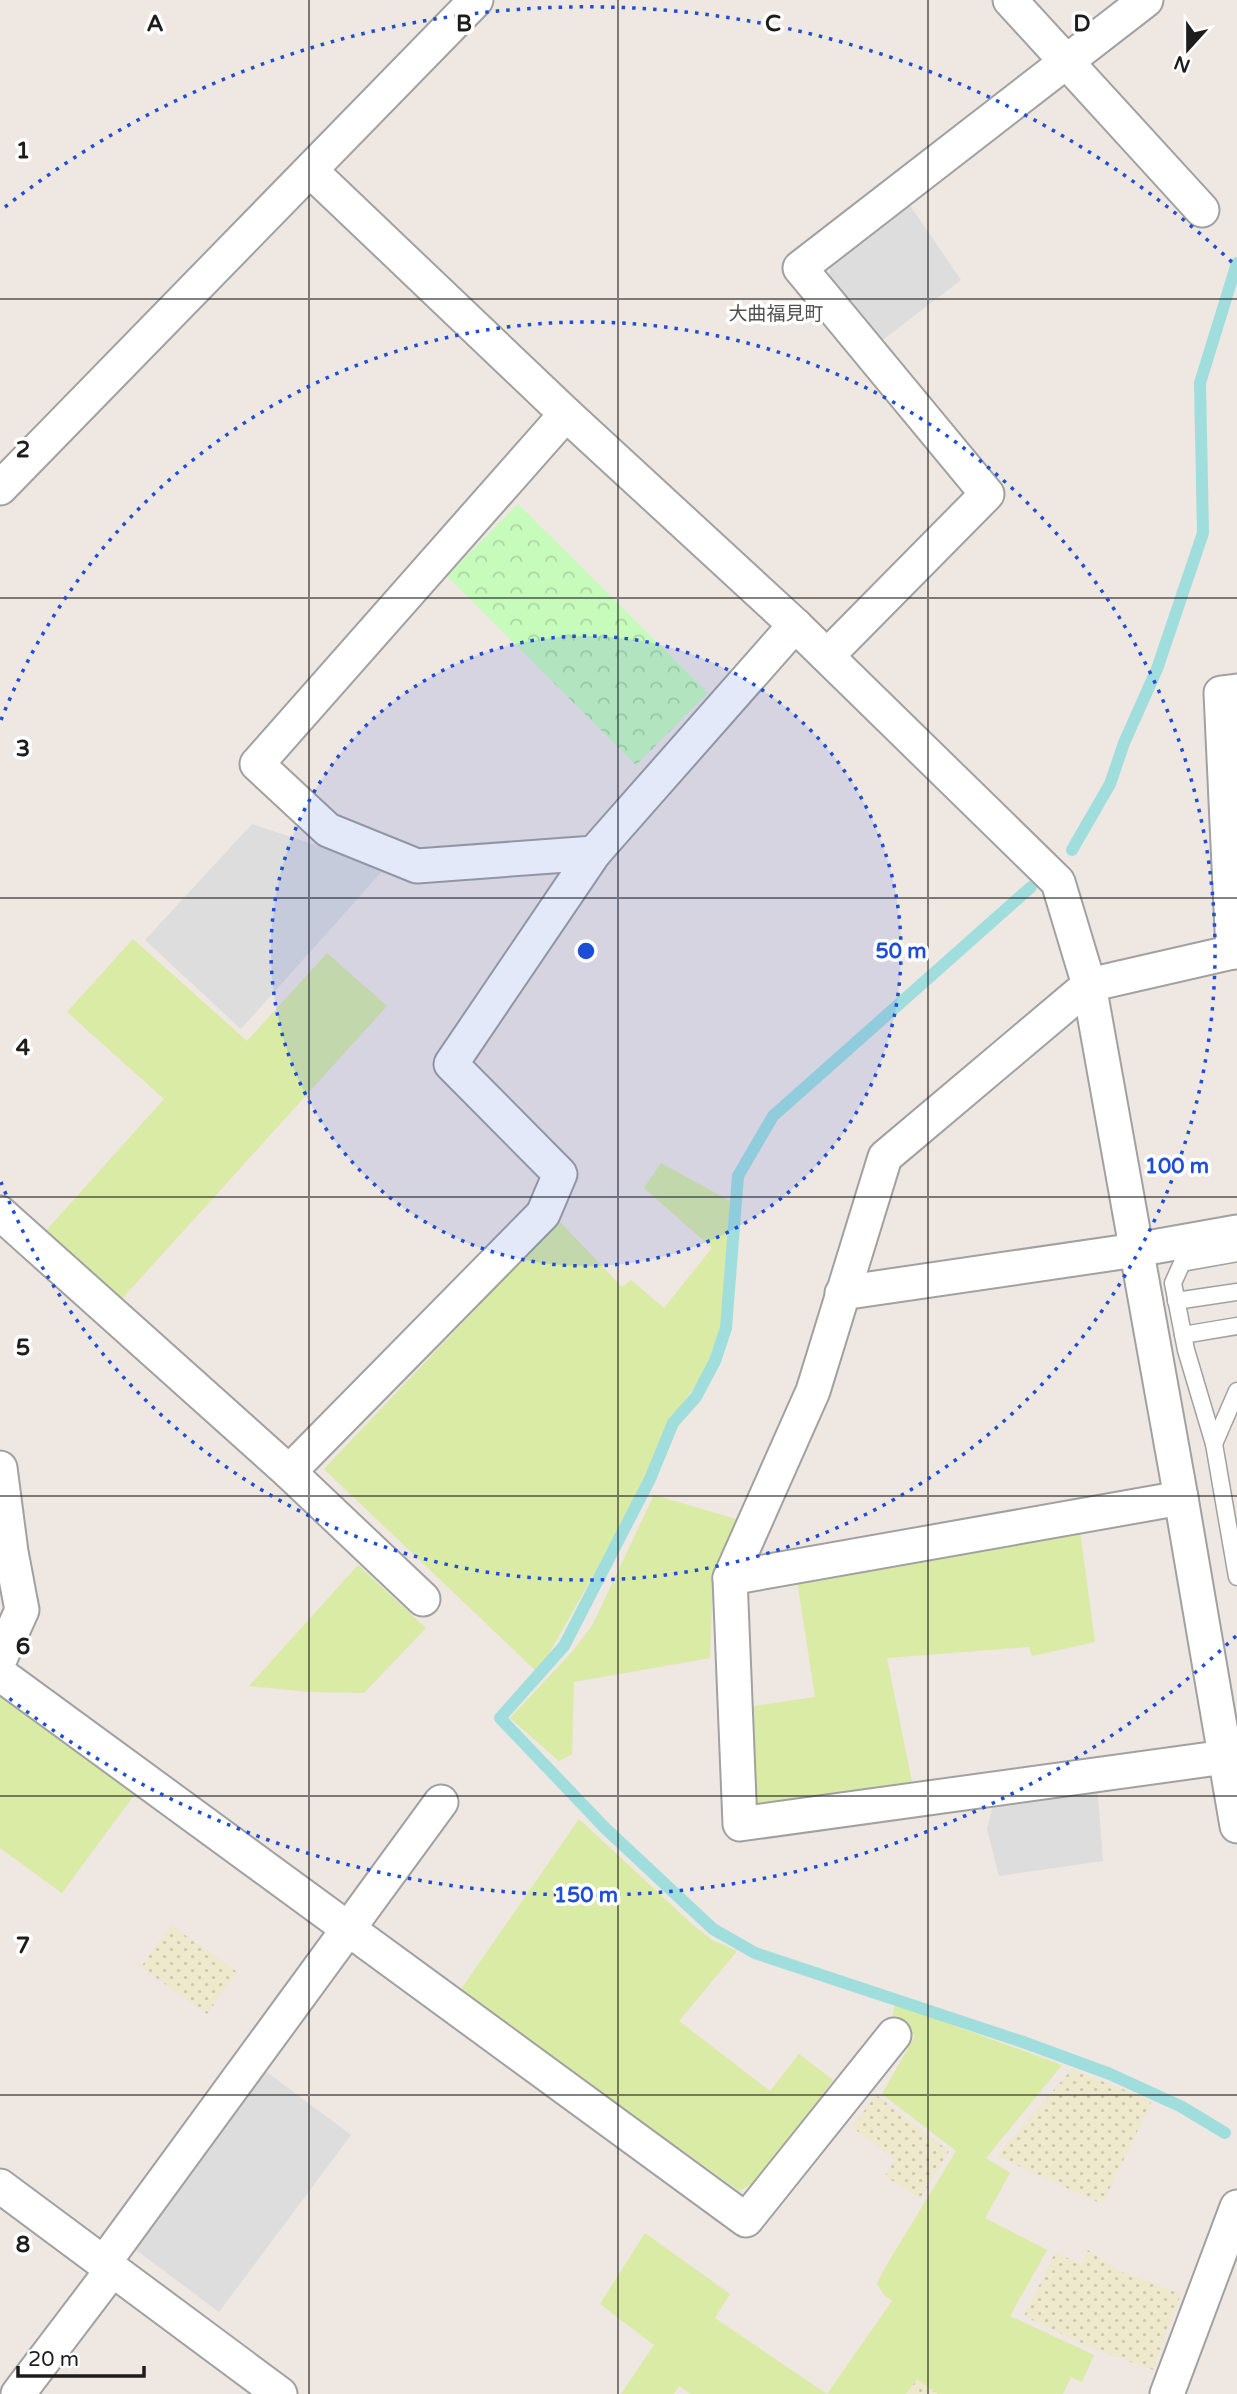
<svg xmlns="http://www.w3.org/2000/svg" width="1237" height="2394" viewBox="0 0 1237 2394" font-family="'Varela Round','Noto Sans JP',sans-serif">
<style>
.farmland{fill:url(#farmland-dots)}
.grass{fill:#d9eba5}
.park{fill:url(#park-crowns)}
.parking{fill:#ddd}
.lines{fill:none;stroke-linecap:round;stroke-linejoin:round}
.stream{stroke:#a0dedd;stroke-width:12}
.lane-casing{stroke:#a1a1a1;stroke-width:19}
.street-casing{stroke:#a1a1a1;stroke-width:37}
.lane{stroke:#fff;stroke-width:16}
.street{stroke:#fff;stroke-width:33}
.grid{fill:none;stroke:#1d1d1d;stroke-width:2;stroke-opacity:0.55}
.ring{fill:none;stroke:#1d4ed8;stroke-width:3.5;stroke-dasharray:3.5 7}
.labels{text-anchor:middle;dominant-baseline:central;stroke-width:7;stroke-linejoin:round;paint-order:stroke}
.neighbourhood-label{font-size:19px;fill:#505050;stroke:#fff}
.grid-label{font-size:23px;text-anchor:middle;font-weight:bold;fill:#1d1d1d;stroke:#fff;stroke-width:7;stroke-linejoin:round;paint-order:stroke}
.centre{fill:#1d4ed8;stroke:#fff;stroke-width:3.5}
.ring-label{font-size:21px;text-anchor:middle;font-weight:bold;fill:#1d4ed8;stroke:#fff;stroke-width:7;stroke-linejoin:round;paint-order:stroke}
</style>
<defs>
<pattern id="farmland-dots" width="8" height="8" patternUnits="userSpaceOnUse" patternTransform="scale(1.75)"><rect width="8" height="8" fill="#eee8cc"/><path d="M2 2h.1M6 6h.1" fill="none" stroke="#ccc7af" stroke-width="1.8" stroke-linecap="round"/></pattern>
<pattern id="park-crowns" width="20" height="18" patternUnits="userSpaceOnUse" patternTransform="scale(1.75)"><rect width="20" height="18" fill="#c6fbbc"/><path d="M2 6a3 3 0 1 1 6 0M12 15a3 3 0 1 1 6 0" fill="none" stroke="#aad7a1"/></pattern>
</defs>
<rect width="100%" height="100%" fill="#eee7e2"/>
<g class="farmland">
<path d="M 171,1925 L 237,1972 L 207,2014 L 141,1967 Z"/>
<path d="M 1072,2069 L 1152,2101 L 1102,2204 L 997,2156 Z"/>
<path d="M 876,2095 L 949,2151 L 920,2199 L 885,2176 L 895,2160 L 852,2127 Z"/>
<path d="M 1088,2250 L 1119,2271 L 1181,2294 L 1153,2370 L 1087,2346 L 1024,2316 L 1055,2253 L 1082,2264 Z"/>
<path d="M 917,2379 L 938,2394 L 907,2394 Z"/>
</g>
<g class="grass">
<path d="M 133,939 L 247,1041 L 327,953 L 387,1006 L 120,1301 L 44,1233 L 164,1099 L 67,1012 Z"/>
<path d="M 661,1163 L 730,1201 L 721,1328 L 706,1370 L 668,1425 L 625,1519 L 538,1673 L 324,1469 L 559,1221 L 622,1287 L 631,1280 L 664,1308 L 712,1248 L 644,1188 Z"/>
<path d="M 654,1495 L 736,1519 L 713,1580 L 710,1658 L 574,1682 L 572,1754 L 559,1761 L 510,1718 L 573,1651 L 593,1624 Z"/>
<path d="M 1080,1531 L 1095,1642 L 1032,1656 L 1029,1647 L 887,1658 L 912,1782 L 756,1810 L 754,1706 L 815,1697 L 796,1574 Z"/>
<path d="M 358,1565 L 426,1628 L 364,1693 L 311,1692 L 249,1686 Z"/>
<path d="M 3,1695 L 134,1795 L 62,1893 L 0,1848 L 0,1696 Z"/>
<path d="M 579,1819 L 693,1925 L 712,1940 L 737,1951 L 679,2021 L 770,2091 L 799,2054 L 833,2080 L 759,2180 L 739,2191 L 626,2110 L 607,2102 L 457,1995 Z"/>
<path d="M 895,2004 L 1062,2065 L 986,2158 L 1010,2173 L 985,2218 L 1047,2250 L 1010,2316 L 1094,2355 L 1082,2382 L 1071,2377 L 1063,2394 L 938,2394 L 917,2379 L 906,2394 L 827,2394 L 892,2301 L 884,2295 L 877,2284 L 883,2271 L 956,2151 L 882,2094 L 915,2036 L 892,2020 Z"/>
<path d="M 645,2233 L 730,2294 L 715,2318 L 827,2394 L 691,2394 L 679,2386 L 674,2394 L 621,2394 L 654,2345 L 600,2304 Z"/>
</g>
<path class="park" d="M 518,504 L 708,693 L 636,765 L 447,576 Z"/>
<g class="parking">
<path d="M 907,201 L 961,280 L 881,341 L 827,286 L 832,258 Z"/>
<path d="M 252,824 L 385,868 L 241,1029 L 145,940 Z"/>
<path d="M 1097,1785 L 1103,1861 L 999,1876 L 987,1829 L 994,1801 Z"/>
<path d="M 264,2070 L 351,2135 L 219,2312 L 132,2247 Z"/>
</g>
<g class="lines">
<g class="stream">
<path d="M 1072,850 L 1110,784 L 1124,743 L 1157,669 L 1203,533 L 1200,383 L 1237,263"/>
<path d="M 1031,887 L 773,1116 L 738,1176 L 726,1328 L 715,1361 L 696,1397 L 673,1423 L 650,1479 L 564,1646 L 500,1718 L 605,1828 L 713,1929 L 755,1953 L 1023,2042 L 1110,2074 L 1182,2107 L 1225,2133"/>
</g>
<g class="lane-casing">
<g id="lane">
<path d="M 1237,1253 L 1182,1263 L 1173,1283 L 1186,1350 L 1214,1444 L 1237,1577"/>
<path d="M 1176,1301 L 1237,1292"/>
<path d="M 1183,1335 L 1237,1326"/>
<path d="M 1214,1444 L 1237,1391"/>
</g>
</g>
<g class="street-casing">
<g id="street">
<path d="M 1010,0 L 1202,210"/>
<path d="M 311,171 L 566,414 L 795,625 L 1058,882 L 1089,985 L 1181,1498 L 1237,1826"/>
<path d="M 566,414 L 257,764 L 328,830 L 417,866 L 594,853 L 795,625"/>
<path d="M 0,488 L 476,0"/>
<path d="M 827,656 L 987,494 L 800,268 L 1146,0"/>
<path d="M 1237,691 L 1221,693 L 1233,952 L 1237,952"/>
<path d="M 0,1213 L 289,1472 L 423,1599"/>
<path d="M 842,1293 L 1136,1250 L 1237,1232"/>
<path d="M 0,1468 L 11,1552 L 22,1610 L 0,1659"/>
<path d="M 289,1472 L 543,1214 L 560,1174 L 451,1064 L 594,853"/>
<path d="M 730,1578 L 1181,1498"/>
<path d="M 0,1674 L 746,2220 L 894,2035"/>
<path d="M 1225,1757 L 740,1824 L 730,1578 L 813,1391 L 885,1157 L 1089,985 L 1233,952"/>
<path d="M 0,2186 L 280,2394"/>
<path d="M 103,2264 L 441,1802"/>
<path d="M 18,2394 L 112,2270"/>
<path d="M 1167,2394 L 1237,2207"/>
</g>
</g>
<use href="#lane" class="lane"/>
<use href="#street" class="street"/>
</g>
<path class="grid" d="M 309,0 L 309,2394M 618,0 L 618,2394M 928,0 L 928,2394M 0,299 L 1237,299M 0,598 L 1237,598M 0,898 L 1237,898M 0,1197 L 1237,1197M 0,1496 L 1237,1496M 0,1796 L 1237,1796M 0,2095 L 1237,2095"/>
<circle cx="586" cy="951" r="315" fill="#1d4ed8" fill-opacity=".12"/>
<g class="ring">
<circle cx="586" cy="951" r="315"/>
<path d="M1 720A629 629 0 1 1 1 1182"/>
<path d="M1236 1636A944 944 0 0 1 5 1695M5 207A944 944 0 0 1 1236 266"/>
</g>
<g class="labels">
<g class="neighbourhood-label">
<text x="776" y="314">大曲福見町</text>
</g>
</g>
<g class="grid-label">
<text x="155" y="31">A</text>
<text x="464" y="31">B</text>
<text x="773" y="31">C</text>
<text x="1082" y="31">D</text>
<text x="23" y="158">1</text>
<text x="23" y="457">2</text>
<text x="23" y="756">3</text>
<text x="23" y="1055">4</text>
<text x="23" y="1355">5</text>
<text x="23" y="1654">6</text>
<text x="23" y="1953">7</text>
<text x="23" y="2252">8</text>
</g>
<circle cx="586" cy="951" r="10" class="centre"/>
<g class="ring-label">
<text x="901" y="958">50 m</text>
<text x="1177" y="1173">100 m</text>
<text x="586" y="1902">150 m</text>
</g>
<g transform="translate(1188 49) rotate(201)" stroke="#ffffff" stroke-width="5" paint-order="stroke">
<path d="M0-5L12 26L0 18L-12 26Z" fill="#1d1d1d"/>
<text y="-10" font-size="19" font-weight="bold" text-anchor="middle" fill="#1d1d1d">N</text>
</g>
<path d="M18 2366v10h126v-10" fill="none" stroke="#1d1d1d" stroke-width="3.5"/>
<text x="28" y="2366" font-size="21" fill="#1d1d1d" stroke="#ffffff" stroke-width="5" paint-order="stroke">20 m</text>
</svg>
